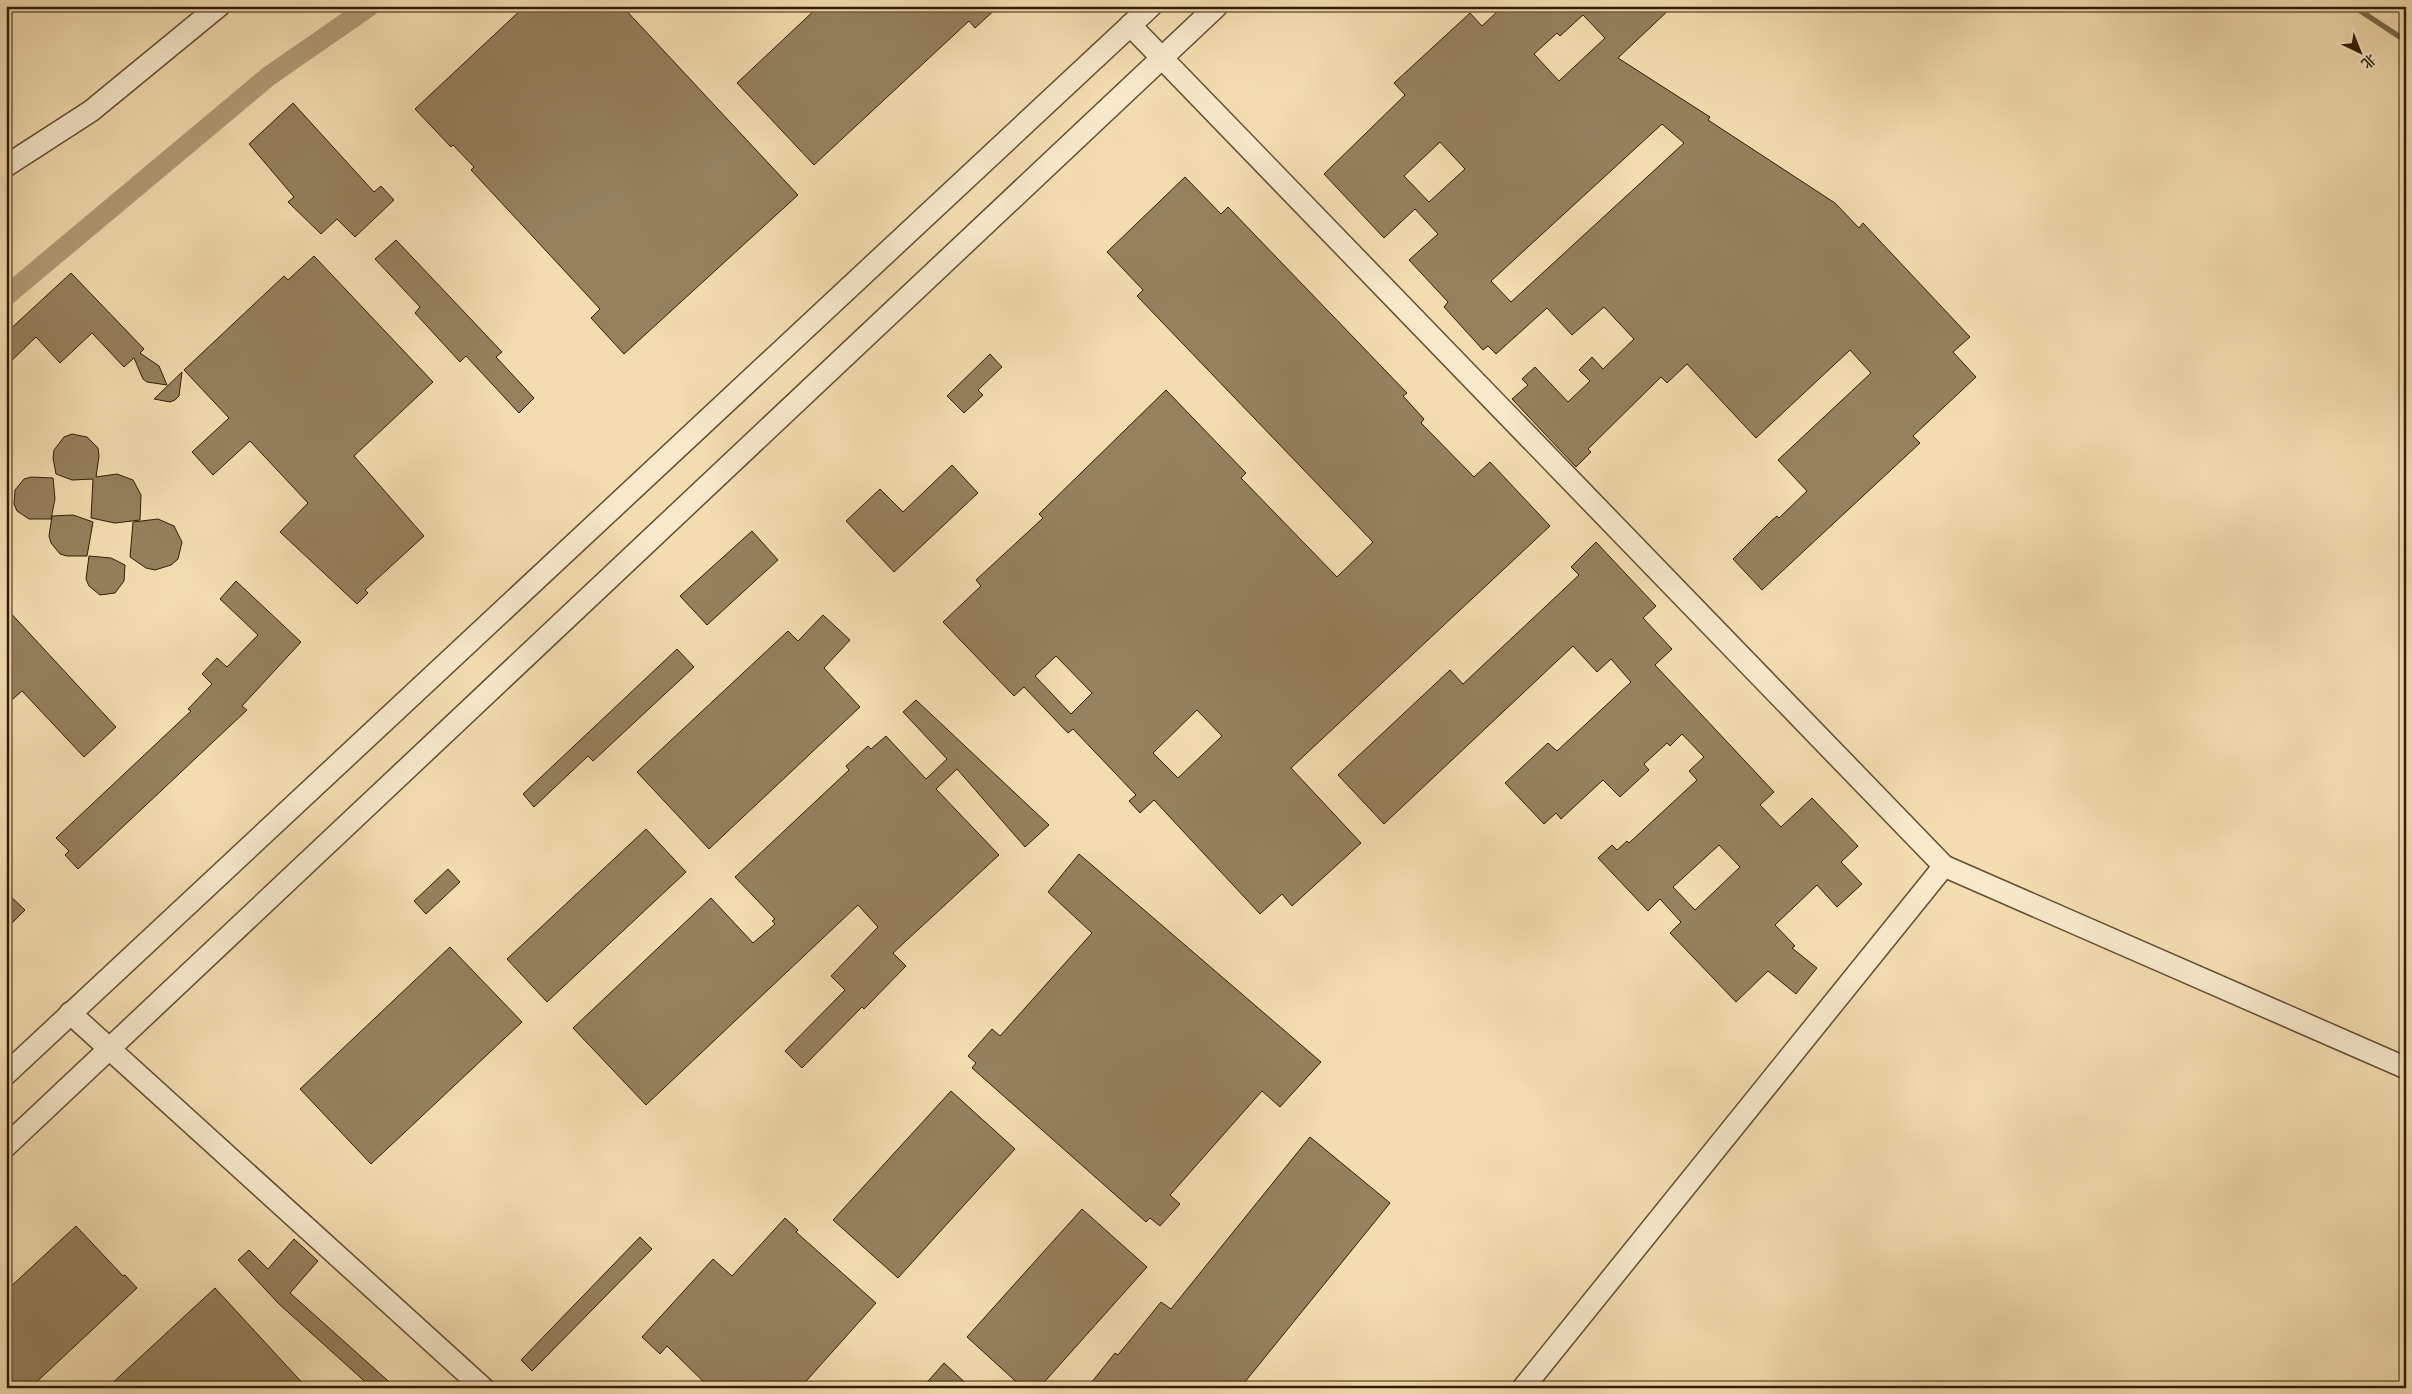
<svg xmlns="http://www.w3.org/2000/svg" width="2412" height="1394" viewBox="0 0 2412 1394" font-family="'EB Garamond','Noto Serif SC',serif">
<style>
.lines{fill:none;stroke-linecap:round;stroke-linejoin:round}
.stream{stroke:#7d6a49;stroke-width:5.5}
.canal{stroke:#b19c76;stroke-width:20}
.building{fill:#95815e;stroke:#301e05;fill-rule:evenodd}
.minor-casing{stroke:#614e30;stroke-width:24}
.minor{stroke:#f7e9cc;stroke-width:21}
</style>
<rect width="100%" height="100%" fill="#f3ddb0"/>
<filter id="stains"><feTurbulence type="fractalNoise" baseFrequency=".004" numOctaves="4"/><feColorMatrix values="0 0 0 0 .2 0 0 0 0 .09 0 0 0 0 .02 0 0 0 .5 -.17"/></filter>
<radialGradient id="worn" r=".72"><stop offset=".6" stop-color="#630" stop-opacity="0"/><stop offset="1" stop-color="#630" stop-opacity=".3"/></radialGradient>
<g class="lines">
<path class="stream" d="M 2353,6 L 2406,41"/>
<path class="canal" d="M 6,296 L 269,76 L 370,6"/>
</g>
<g class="building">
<path d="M 525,6 L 622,6 L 798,195 L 624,354 L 591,318 L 600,309 L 471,170 L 474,167 L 453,145 L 451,147 L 415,109 Z"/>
<path d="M 819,6 L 999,6 L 975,28 L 969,21 L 814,165 L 737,83 Z"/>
<path d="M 1503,6 L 1673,6 L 1618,58 L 1710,117 L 1708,120 L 1835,203 L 1859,228 L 1863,223 L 1970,337 L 1953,352 L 1976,377 L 1913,436 L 1920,443 L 1762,590 L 1733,559 L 1771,521 L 1777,516 L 1779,518 L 1807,491 L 1778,460 L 1871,373 L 1850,350 L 1756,438 L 1687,364 L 1667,383 L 1661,377 L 1588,449 L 1591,452 L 1576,467 L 1512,399 L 1528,385 L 1522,379 L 1535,367 L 1568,402 L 1590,381 L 1579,370 L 1592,357 L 1603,369 L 1634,339 L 1604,307 L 1572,335 L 1547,308 L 1496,354 L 1488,346 L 1483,350 L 1444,307 L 1448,302 L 1409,260 L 1438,234 L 1415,209 L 1384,238 L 1324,174 L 1405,95 L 1394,83 L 1470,13 L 1482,26 ZM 1583,15 L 1605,38 L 1559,81 L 1534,54 L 1557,33 L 1560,36 ZM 1662,124 L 1684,143 L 1511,302 L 1491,281 ZM 1440,142 L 1465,169 L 1429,202 L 1404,176 Z"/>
<path d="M 293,103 L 374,192 L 381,186 L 394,200 L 355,237 L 337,219 L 321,234 L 288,202 L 294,197 L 249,144 Z"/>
<path d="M 1185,177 L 1221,214 L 1228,207 L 1407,393 L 1403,396 L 1424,419 L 1421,423 L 1474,477 L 1490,462 L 1550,526 L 1291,768 L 1361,843 L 1292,906 L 1282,894 L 1260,914 L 1154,800 L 1140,813 L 1129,801 L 1136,795 L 1073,729 L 1068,733 L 1024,687 L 1014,696 L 943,622 L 981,586 L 976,580 L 1043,518 L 1039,514 L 1166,390 L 1246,473 L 1241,478 L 1337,577 L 1373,542 L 1137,296 L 1143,290 L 1107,252 ZM 1056,656 L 1092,693 L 1071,714 L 1035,676 ZM 1197,710 L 1222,736 L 1178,778 L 1153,753 Z"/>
<path d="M 396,240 L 502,352 L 496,357 L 534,398 L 519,413 L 466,356 L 460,362 L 415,313 L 420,307 L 375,259 Z"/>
<path d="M 314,256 L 433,382 L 354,456 L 424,536 L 365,590 L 368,593 L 357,604 L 280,532 L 308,503 L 250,441 L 213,475 L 192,452 L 229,418 L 184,370 L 284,276 L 288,280 Z"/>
<path d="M 71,273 L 144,349 L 140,353 L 159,366 L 167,385 L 147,382 L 143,379 L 134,358 L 124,367 L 92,333 L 60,363 L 36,337 L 6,366 L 6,333 Z"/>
<path d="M 990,354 L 1002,367 L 978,390 L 983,395 L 964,413 L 947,396 Z"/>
<path d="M 182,372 L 179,396 L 175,400 L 170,402 L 154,399 Z"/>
<path d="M 72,434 L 87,437 L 98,448 L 99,456 L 96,477 L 117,474 L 133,480 L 141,495 L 140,520 L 115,523 L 91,518 L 93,479 L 72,480 L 56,474 L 53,458 L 54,450 L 64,437 Z"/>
<path d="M 952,465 L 978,493 L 894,572 L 846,521 L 880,489 L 903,512 Z"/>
<path d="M 31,477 L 53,478 L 55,499 L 51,519 L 29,519 L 17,511 L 14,504 L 15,490 L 24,479 Z"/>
<path d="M 73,515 L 93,522 L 87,556 L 67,556 L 60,554 L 51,543 L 49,536 L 52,516 Z"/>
<path d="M 158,519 L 174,526 L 182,542 L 178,559 L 171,565 L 155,570 L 146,568 L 130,557 L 133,522 Z"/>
<path d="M 752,531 L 778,560 L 707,625 L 680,596 Z"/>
<path d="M 1596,542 L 1656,606 L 1643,618 L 1672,649 L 1655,665 L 1774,792 L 1760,805 L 1781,827 L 1812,798 L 1858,846 L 1841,862 L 1862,884 L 1837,907 L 1817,885 L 1775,925 L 1795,946 L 1792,948 L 1817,968 L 1796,994 L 1768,971 L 1736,1002 L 1670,933 L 1681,922 L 1660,899 L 1648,911 L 1598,858 L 1612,845 L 1617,850 L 1627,841 L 1629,843 L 1697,780 L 1689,771 L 1704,757 L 1682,734 L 1670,746 L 1667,743 L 1644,764 L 1649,770 L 1620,797 L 1603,780 L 1561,819 L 1556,813 L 1544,824 L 1505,783 L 1548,743 L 1557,751 L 1631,682 L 1611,659 L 1597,672 L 1573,646 L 1384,824 L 1338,775 L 1450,670 L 1463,684 L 1579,575 L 1571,567 ZM 1719,845 L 1740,867 L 1695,910 L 1673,887 Z"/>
<path d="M 89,556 L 111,558 L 125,565 L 124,581 L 115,593 L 100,595 L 89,586 L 86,579 Z"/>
<path d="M 236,581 L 301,642 L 242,706 L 247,710 L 78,869 L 65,855 L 69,851 L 56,838 L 191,711 L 188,709 L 212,684 L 202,674 L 217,658 L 227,667 L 258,635 L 220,599 Z"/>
<path d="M 6,608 L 116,727 L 84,757 L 22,691 L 6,705 Z"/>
<path d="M 823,615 L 850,640 L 824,668 L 860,707 L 709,849 L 637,772 L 788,631 L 798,641 Z"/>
<path d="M 677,649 L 694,667 L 593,761 L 588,756 L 534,807 L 523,794 Z"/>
<path d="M 916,700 L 1049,825 L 1025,847 L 957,769 L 936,789 L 999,855 L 893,953 L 906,966 L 864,1009 L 862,1007 L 802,1068 L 785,1051 L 845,990 L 831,976 L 878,927 L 858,905 L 646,1105 L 573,1028 L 711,898 L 753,943 L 775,924 L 772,921 L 775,919 L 735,877 L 849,770 L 846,766 L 868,746 L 871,749 L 886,736 L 926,779 L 947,759 L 903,712 Z"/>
<path d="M 646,829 L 686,872 L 547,1002 L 507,959 Z"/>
<path d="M 1079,854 L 1321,1062 L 1280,1107 L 1262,1091 L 1170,1195 L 1180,1204 L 1160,1226 L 1150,1218 L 1146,1222 L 972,1068 L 976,1063 L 968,1056 L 992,1029 L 1000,1036 L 1092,933 L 1048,892 Z"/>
<path d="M 448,869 L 460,882 L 426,914 L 414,901 Z"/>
<path d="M 6,892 L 25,910 L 6,929 Z"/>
<path d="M 450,947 L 522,1022 L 371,1164 L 300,1089 Z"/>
<path d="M 951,1091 L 1015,1149 L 898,1278 L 833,1220 Z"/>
<path d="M 1310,1137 L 1390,1203 L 1240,1388 L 1087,1388 L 1115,1353 L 1118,1355 L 1161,1302 L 1171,1309 Z"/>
<path d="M 1082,1209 L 1147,1267 L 1039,1388 L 1023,1388 L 967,1337 Z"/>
<path d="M 785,1218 L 798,1230 L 796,1232 L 876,1303 L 800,1388 L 710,1388 L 667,1346 L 660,1354 L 642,1337 L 713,1259 L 732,1276 Z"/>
<path d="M 76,1226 L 123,1276 L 125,1275 L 137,1288 L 30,1388 L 6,1388 L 6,1291 Z"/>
<path d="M 640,1237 L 652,1249 L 532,1371 L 521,1360 Z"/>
<path d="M 294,1239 L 318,1261 L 290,1293 L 396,1388 L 372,1388 L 279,1304 L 238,1260 L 249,1250 L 268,1269 Z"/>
<path d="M 215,1288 L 307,1388 L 107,1388 Z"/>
<path d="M 944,1363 L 971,1388 L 922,1388 Z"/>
</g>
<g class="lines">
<g class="minor-casing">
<g id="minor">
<path d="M 1130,25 L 1944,866 L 1523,1388"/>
<path d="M 6,166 L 91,111 L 219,6"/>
<path d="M 1944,866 L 2406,1068"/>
<path d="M 70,1013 L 483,1388"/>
<path d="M 6,1074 L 1151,6"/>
<path d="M 6,1146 L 1217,6"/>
</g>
</g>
<use href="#minor" class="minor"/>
</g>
<rect width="2412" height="1394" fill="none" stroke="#f3ddb0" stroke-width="25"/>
<rect x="8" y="8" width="2397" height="1379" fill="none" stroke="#301e05" stroke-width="2.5"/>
<rect x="12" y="12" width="2387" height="1369" fill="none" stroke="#301e05"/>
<g transform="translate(2360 52) rotate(137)" stroke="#f7e9cc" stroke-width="4" paint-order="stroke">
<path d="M0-4L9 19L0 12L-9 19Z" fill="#301e05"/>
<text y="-8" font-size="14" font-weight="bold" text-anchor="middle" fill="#301e05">北</text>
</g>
<rect width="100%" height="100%" filter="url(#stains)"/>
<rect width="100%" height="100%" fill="url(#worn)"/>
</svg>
